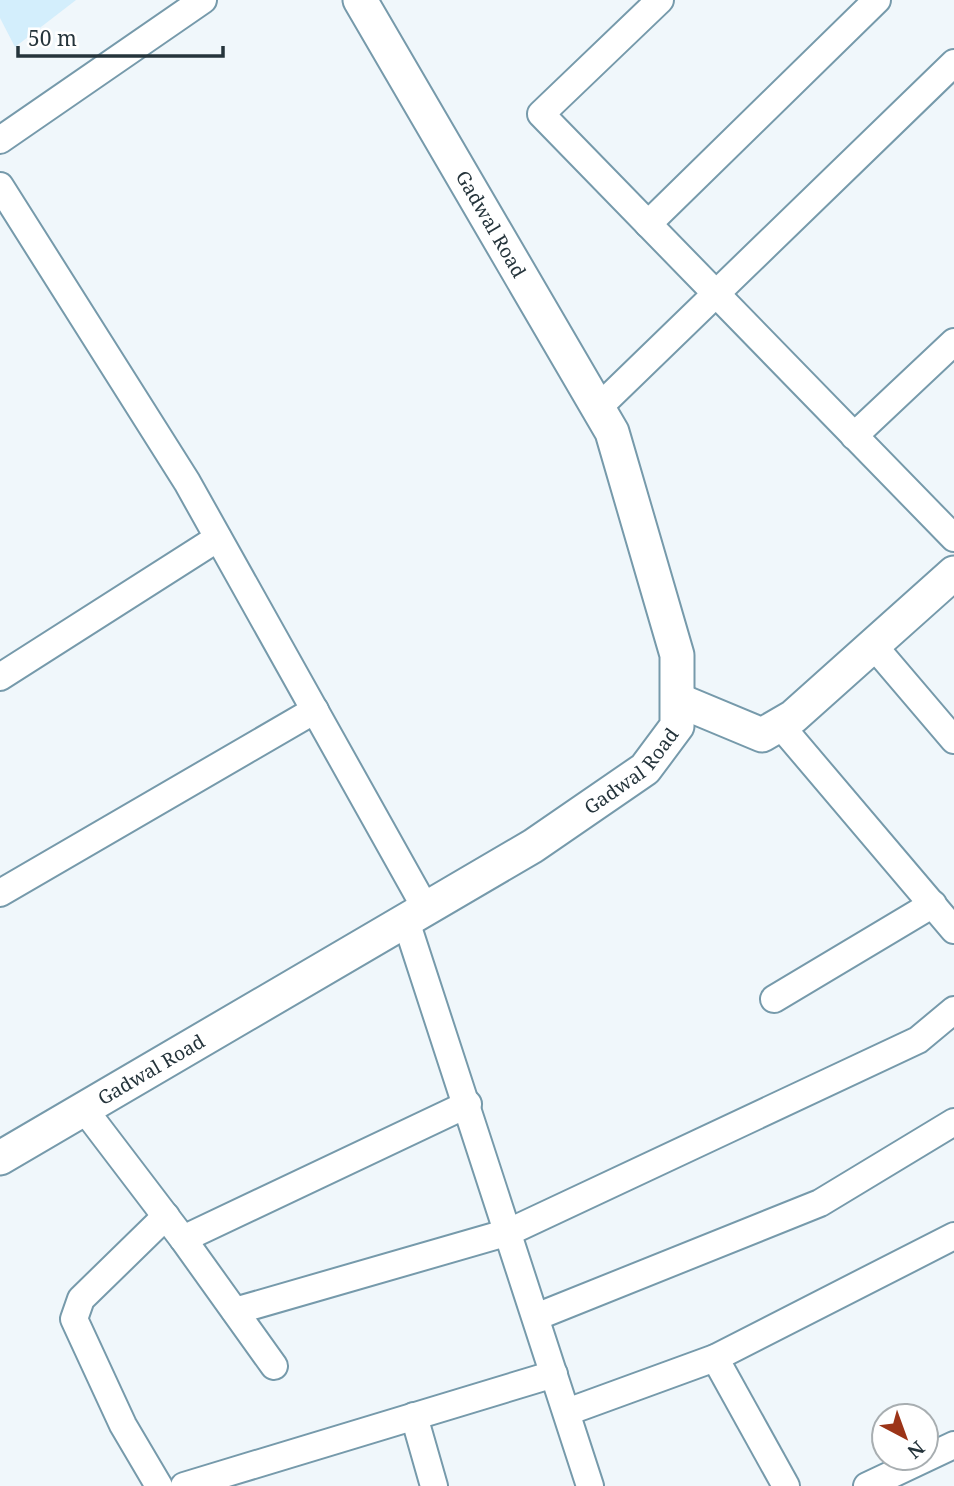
<svg xmlns="http://www.w3.org/2000/svg" width="954" height="1486" viewBox="0 0 954 1486" font-family="'Noto Serif',serif">
<style>
.built{fill:#d3eefc}
.lines{fill:none;stroke-linecap:round;stroke-linejoin:round}
.minor-casing{stroke:#769aab;stroke-width:30}
.tertiary-casing{stroke:#769aab;stroke-width:37}
.minor{stroke:#fff;stroke-width:26}
.tertiary{stroke:#fff;stroke-width:33}
.labels{text-anchor:middle;dominant-baseline:central;stroke-width:6;stroke-linejoin:round;paint-order:stroke}
.street-label{font-size:19px;fill:#25343b;stroke:#fff}
</style>
<rect width="100%" height="100%" fill="#f0f7fb"/>
<path class="built" d="M 0,0 L 76,0 L 15,47 L 0,18 Z"/>
<g class="lines">
<g class="minor-casing">
<g id="minor">
<path d="M 660,0 L 541,114 L 954,538"/>
<path d="M 0,140 L 203,0"/>
<path d="M 0,186 L 187,482 L 426,909"/>
<path d="M 648,224 L 877,0"/>
<path d="M 598,408 L 954,63"/>
<path d="M 854,436 L 954,342"/>
<path d="M 873,645 L 954,740"/>
<path d="M 0,677 L 218,538"/>
<path d="M 780,725 L 954,930"/>
<path d="M 0,893 L 315,710"/>
<path d="M 406,921 L 590,1486"/>
<path d="M 774,999 L 933,904"/>
<path d="M 84,1109 L 183,1239 L 468,1104"/>
<path d="M 183,1239 L 274,1366"/>
<path d="M 235,1311 L 509,1232 L 918,1040 L 954,1010"/>
<path d="M 536,1317 L 820,1203 L 954,1122"/>
<path d="M 715,1358 L 786,1486"/>
<path d="M 567,1412 L 715,1358 L 954,1236"/>
<path d="M 414,1416 L 434,1486"/>
<path d="M 159,1486 L 123,1425 L 74,1319 L 81,1299 L 166,1216"/>
<path d="M 184,1486 L 554,1374"/>
<path d="M 867,1486 L 954,1445"/>
</g>
</g>
<g class="tertiary-casing">
<g id="tertiary">
<path d="M 678,700 L 762,735 L 793,717 L 954,573"/>
<path id="s1" d="M 0,1158 L 533,846 L 645,769 L 677,726 L 677,655 L 612,432 L 360,0"/>
</g>
</g>
<use href="#minor" class="minor"/>
<use href="#tertiary" class="tertiary"/>
</g>
<g class="labels">
<g class="street-label">
<text transform="translate(491 224) rotate(60)">Gadwal Road</text>
<text stroke="none"><textPath href="#s1" startOffset="742">Gadwal Road</textPath></text>
<text stroke="none"><textPath href="#s1" startOffset="175">Gadwal Road</textPath></text>
</g>
</g>
<g transform="translate(905 1437) rotate(139)"><circle r="33" fill="#ffffff" stroke="#a8aeb1" stroke-width="2"/>
<path d="M0-5L12 26L0 18L-12 26Z" fill="#9c3418"/>
<text y="-10" font-size="19" font-weight="bold" text-anchor="middle" fill="#25343b">N</text>
</g>
<path d="M18 46v10h205v-10" fill="none" stroke="#25343b" stroke-width="3.5"/>
<text x="28" y="46" font-size="21" fill="#25343b" stroke="#ffffff" stroke-width="5" paint-order="stroke">50 m</text>
</svg>
